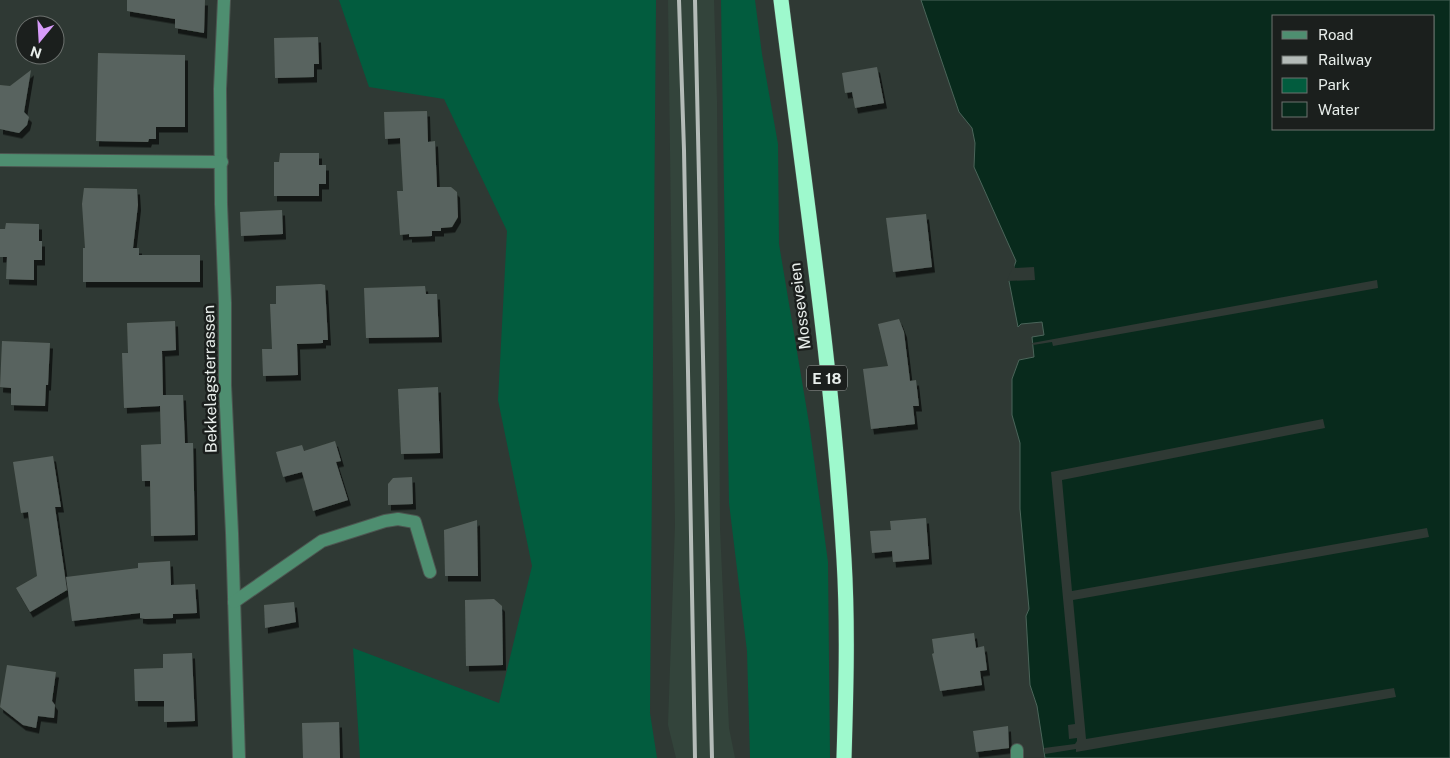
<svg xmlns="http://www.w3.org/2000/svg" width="1450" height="758" viewBox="0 0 1450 758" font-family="'Public Sans',sans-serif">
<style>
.built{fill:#33443b}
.green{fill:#025c3e}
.water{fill:#082a1c;stroke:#4b655a;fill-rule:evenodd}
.pier{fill:#2f3934}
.building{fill:#59635e;filter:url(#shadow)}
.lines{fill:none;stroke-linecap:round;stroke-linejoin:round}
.minor-casing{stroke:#4d5651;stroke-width:14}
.highway-casing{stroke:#4d5651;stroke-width:16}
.minor{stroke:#4e8e70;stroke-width:12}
.highway{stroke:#9ef9cd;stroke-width:15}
.rail{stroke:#b4bbb8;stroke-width:4}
.labels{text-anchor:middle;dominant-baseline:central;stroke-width:5;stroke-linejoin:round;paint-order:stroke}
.shield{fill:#1b1f1d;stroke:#aab0ad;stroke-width:1}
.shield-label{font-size:15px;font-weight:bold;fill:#e8eeeb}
.street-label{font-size:16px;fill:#e8eeeb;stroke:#1b1f1d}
</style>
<defs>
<filter id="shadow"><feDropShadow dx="3" dy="5.5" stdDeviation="0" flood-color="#0009"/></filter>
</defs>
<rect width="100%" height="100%" fill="#2f3934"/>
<path class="built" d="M 668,0 L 714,0 L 717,101 L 720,528 L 729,728 L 735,758 L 676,758 L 668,725 L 675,526 Z"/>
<g class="green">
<path d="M 339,0 L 656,0 L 650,713 L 657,758 L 360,758 L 353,648 L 499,703 L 532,566 L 498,400 L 507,231 L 444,99 L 369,87 Z"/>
<path d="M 721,0 L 755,0 L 762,54 L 778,144 L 779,244 L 809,423 L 828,562 L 830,758 L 750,758 L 747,651 L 729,503 Z"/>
</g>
<path class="water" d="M 921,0 L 1450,0 L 1450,758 L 1045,758 L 1037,706 L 1030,685 L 1026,616 L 1029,609 L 1020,509 L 1020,443 L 1012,415 L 1012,379 L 1019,360 L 1034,357 L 1032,337 L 1044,335 L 1042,322 L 1021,324 L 1018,327 L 1009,281 L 1016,261 L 974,167 L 975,143 L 972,128 L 959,112 ZM 1274,16 L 1434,16 L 1434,129 L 1274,129 Z"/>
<g class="pier">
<path d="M 1014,264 L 1015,268 L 1034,267 L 1035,280 L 1007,281 Z"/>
<path d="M 1377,280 L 1378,288 L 1053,346 L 1052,342 L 1033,345 L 1032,343 Z"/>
<path d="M 1323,419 L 1325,428 L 1062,480 L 1072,591 L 1427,528 L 1429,537 L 1073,600 L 1086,739 L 1394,688 L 1396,697 L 1076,752 L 1076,749 L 1045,754 L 1044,748 L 1075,744 L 1077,741 L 1077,738 L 1069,739 L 1068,725 L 1075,724 L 1051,472 Z"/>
</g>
<g class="building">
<path d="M 127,0 L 205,0 L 204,33 L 175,28 L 175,19 L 127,11 Z"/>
<path d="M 318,37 L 319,64 L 314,64 L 314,77 L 275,78 L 274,38 Z"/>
<path d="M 98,53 L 185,55 L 185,127 L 156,127 L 156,139 L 149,139 L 148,142 L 96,141 Z"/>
<path d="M 877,67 L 884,103 L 855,108 L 852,92 L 845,93 L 842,73 Z"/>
<path d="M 31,70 L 24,112 L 29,117 L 27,125 L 19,133 L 0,129 L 0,85 L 10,86 Z"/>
<path d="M 427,111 L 428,142 L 435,141 L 437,187 L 451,187 L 457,192 L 458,217 L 452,227 L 441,228 L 441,231 L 432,231 L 432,236 L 409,237 L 409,234 L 400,235 L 397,191 L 403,191 L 400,138 L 385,139 L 384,112 Z"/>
<path d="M 280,153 L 319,153 L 319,165 L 326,165 L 326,184 L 319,184 L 319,196 L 274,196 L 274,162 L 279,162 Z"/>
<path d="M 84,188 L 137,189 L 138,205 L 133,248 L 139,248 L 139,255 L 200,255 L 200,282 L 83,282 L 83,248 L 85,248 L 82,204 Z"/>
<path d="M 282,210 L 283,234 L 241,236 L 240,212 Z"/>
<path d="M 926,214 L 932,267 L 893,272 L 886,218 Z"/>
<path d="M 6,223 L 39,224 L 39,241 L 42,241 L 42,260 L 34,260 L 34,280 L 6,279 L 7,257 L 0,257 L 0,229 L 5,229 Z"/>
<path d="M 321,284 L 325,285 L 328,340 L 323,340 L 323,343 L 297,344 L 298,375 L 263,376 L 262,349 L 272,349 L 270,304 L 276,304 L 276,286 Z"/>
<path d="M 425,286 L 426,294 L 437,294 L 439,337 L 366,338 L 364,288 Z"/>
<path d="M 899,319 L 904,332 L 910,381 L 916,380 L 919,406 L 913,406 L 915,424 L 871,429 L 863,369 L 888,366 L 878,324 Z"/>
<path d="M 175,321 L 176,350 L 162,351 L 163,395 L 183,395 L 185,443 L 193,443 L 195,535 L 151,536 L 150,481 L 142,481 L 141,445 L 161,444 L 160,406 L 124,408 L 122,353 L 128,353 L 127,323 Z"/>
<path d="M 2,341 L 50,343 L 48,385 L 46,385 L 45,406 L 11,405 L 11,388 L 0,387 Z"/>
<path d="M 438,387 L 440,453 L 401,454 L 398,389 Z"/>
<path d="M 335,441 L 341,461 L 336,462 L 348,500 L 313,511 L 302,472 L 283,477 L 276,452 L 302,445 L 304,451 Z"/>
<path d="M 53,456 L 61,507 L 55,507 L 67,590 L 30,612 L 16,588 L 37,576 L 28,512 L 21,513 L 13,462 Z"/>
<path d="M 412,477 L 413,504 L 388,505 L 388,484 L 393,478 Z"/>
<path d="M 926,518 L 929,559 L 893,562 L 892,551 L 872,553 L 870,531 L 891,530 L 890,521 Z"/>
<path d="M 477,520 L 478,576 L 445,576 L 444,530 Z"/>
<path d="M 170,561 L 171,585 L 195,584 L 197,613 L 173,614 L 173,618 L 145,619 L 140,618 L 140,613 L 72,621 L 66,577 L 138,568 L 138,563 Z"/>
<path d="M 494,599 L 502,606 L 503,665 L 466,666 L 465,600 Z"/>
<path d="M 294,602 L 296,622 L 265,628 L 264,605 Z"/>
<path d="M 974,633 L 976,648 L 984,646 L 987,670 L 980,671 L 982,685 L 940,691 L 932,654 L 934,653 L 932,639 Z"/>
<path d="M 192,653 L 195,721 L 164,722 L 164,701 L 135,701 L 134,669 L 163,668 L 163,654 Z"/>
<path d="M 7,665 L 56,672 L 52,701 L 55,705 L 54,718 L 38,716 L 36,728 L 23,725 L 0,707 Z"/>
<path d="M 339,722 L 340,758 L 303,758 L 302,723 Z"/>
<path d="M 1008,726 L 1009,748 L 976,752 L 973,731 Z"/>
</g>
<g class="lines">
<g class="minor-casing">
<g id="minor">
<path d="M 224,0 L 220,89 L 221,204 L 225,303 L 225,385 L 232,533 L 239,758"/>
<path d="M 0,160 L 222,162"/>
<path d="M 234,602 L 322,541 L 385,521 L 398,519 L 415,522 L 430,572"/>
<path d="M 1017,750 L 1017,758"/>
</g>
</g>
<g class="highway-casing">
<path id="highway" d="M 781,0 C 804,185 833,373 844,559 C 848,625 846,692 844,758"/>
</g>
<use href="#minor" class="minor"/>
<use href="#highway" class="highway"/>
<g class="rail">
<path d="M 679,0 L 684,150 L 695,758"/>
<path d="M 695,0 L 712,758"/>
</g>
</g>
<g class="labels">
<rect class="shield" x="807" y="365.5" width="40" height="25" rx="4"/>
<g class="shield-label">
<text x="827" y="378">E 18</text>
</g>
<g class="street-label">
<text transform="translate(800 306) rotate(-97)">Mosseveien</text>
<text transform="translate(210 379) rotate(-91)">Bekkelagsterrassen</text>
</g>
</g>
<rect x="1272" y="15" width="162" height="115" fill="#1b1f1d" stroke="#6d726f"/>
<rect x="1282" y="31" width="25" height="8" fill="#4e8e70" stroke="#6d726f"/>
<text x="1318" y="40" font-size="15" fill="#e8eeeb">Road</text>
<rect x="1282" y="56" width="25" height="8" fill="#b4bbb8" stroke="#6d726f"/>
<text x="1318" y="65" font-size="15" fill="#e8eeeb">Railway</text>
<rect x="1282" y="78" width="25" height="15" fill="#025c3e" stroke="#6d726f"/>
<text x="1318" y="90" font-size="15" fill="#e8eeeb">Park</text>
<rect x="1282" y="102" width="25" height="15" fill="#082a1c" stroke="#6d726f"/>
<text x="1318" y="115" font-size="15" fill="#e8eeeb">Water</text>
<g transform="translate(40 40) rotate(198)"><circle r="24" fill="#1b1f1d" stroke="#6d726f"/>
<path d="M0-4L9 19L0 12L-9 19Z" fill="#d79bf9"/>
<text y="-8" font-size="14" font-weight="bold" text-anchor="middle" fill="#e8eeeb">N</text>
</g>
</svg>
